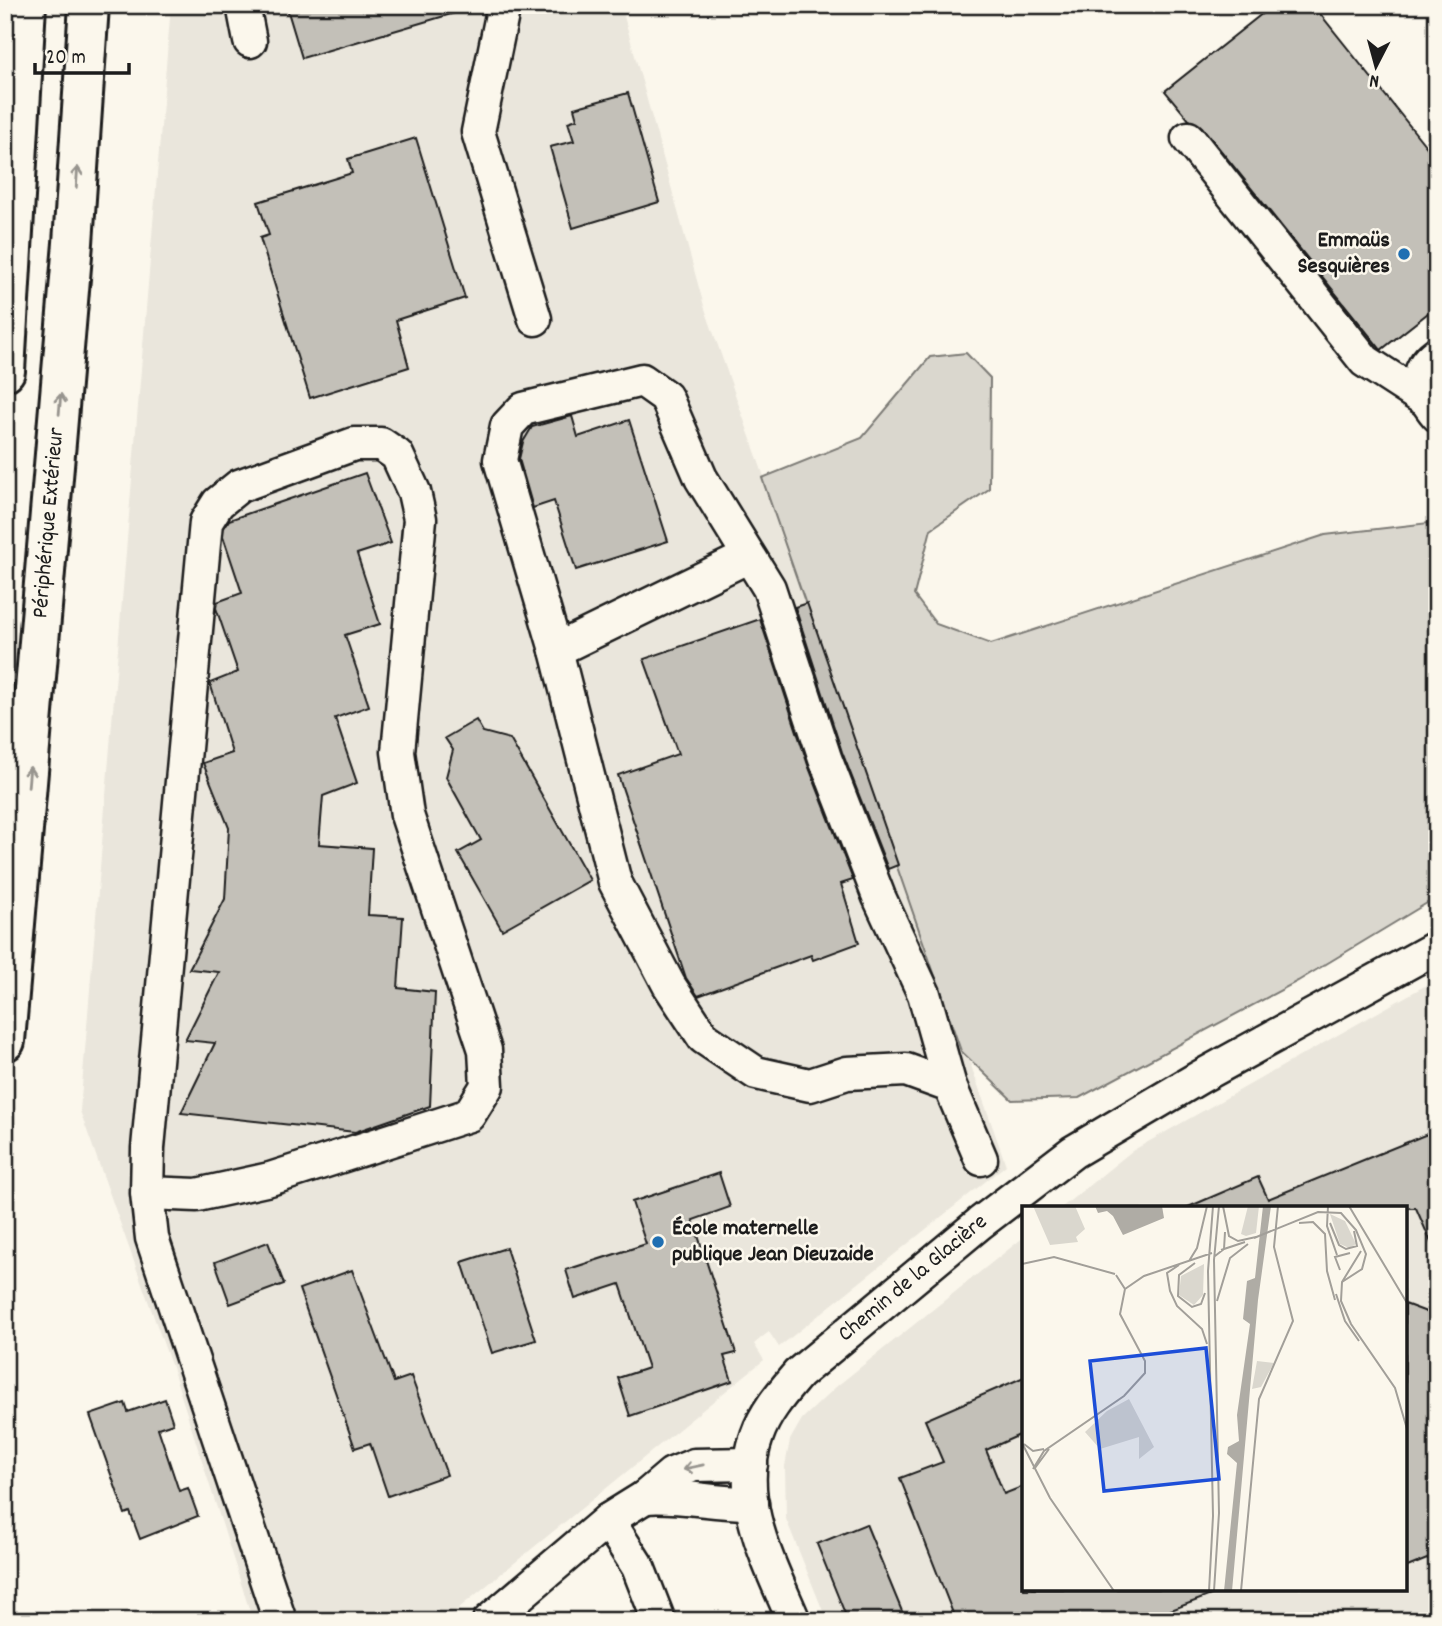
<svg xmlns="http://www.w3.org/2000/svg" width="1442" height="1626" viewBox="0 0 1442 1626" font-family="Dekko,sans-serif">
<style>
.built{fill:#eae6dc}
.green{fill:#dad7ce;stroke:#7b7a75;stroke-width:2}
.building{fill:#c3c0b8;stroke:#1c1c1c;stroke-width:2}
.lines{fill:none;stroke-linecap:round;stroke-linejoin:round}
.minor-casing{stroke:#1c1c1c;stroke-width:37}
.highway-casing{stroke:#1c1c1c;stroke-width:44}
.minor{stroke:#fbf7ec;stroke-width:32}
.highway{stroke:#fbf7ec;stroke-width:38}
.oneway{stroke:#97948e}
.poi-dot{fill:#1f6fb2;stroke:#fbf7ec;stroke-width:2.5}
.labels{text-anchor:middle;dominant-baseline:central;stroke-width:5;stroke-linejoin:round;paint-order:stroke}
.poi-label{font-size:23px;font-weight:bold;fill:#1c1c1c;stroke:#fbf7ec;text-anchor:end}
.street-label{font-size:23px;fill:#1c1c1c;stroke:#fbf7ec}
.inset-road{fill:none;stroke:#a29f99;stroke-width:2}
.view{fill:#1d4ed8;fill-opacity:0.15;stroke:#1d4ed8;stroke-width:3.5}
.inset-edge{fill:none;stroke:#1c1c1c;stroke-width:3.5}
</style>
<rect width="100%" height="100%" fill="#fbf7ec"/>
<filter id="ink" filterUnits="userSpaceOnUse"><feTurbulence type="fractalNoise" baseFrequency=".0143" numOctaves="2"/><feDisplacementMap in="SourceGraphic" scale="14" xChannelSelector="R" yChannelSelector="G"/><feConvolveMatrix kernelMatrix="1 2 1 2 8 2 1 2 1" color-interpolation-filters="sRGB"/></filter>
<g filter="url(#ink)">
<g class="built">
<path d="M 171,5 L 634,5 L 622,9 L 704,306 L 1006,1165 L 779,1347 L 769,1332 L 761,1338 L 754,1344 L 764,1360 L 443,1621 L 253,1621 L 174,1373 L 80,1111 Z"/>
<path d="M 1437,979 L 1437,1621 L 827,1621 L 786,1519 L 785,1466 L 790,1440 L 802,1419 L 837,1386 L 1024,1237 L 1024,1589 L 1405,1589 L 1405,1208 L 1061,1208 L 1132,1151 Z"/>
</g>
<path class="green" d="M 966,353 L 990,378 L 989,489 L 931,529 L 914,595 L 936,624 L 991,644 L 1325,535 L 1437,522 L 1437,897 L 1298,981 L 1079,1098 L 1012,1100 L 961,1051 L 762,478 L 862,438 L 930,357 Z"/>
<g class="building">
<path d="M 286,5 L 457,5 L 458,12 L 302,58 Z"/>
<path d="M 1273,5 L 1313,5 L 1437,160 L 1437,306 L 1381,350 L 1202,127 L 1189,120 L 1165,91 Z"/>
<path d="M 628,93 L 659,202 L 573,228 L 550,147 L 574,141 L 568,122 L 577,119 L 574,108 Z"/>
<path d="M 416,138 L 465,298 L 396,320 L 409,367 L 310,398 L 260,238 L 269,235 L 258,202 L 352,173 L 348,159 Z"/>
<path d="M 572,416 L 578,437 L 629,420 L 668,541 L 576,570 L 554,501 L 533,508 L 519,459 L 523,442 L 532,427 Z"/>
<path d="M 365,473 L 391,543 L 357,554 L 380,624 L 345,635 L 369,706 L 335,718 L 357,783 L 323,796 L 319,844 L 372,848 L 368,915 L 403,917 L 398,988 L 435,992 L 430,1106 L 355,1132 L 181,1113 L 215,1043 L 185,1040 L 219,972 L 189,969 L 225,899 L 229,828 L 203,763 L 232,753 L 210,683 L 238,672 L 216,608 L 217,602 L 242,593 L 223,536 L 224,528 L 229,520 Z"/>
<path d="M 807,603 L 898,865 L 888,869 L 842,752 L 795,607 Z"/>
<path d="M 760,619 L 808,765 L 853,880 L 841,884 L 859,943 L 813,960 L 811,955 L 698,996 L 686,978 L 618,775 L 678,754 L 644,659 Z"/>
<path d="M 476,720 L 483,732 L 510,739 L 590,880 L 502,930 L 458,853 L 481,840 L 446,777 L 453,750 L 445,738 Z"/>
<path d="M 1437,1130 L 1437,1256 L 1416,1208 L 1186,1208 L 1258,1177 L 1268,1199 Z"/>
<path d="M 719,1173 L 730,1207 L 693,1220 L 736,1353 L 724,1356 L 732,1381 L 630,1416 L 618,1378 L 648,1368 L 620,1284 L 575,1299 L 566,1270 L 646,1244 L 632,1202 Z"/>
<path d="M 268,1242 L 284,1284 L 230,1304 L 215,1262 Z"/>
<path d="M 506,1248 L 536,1340 L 492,1353 L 462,1262 Z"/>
<path d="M 352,1270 L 394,1382 L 411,1376 L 447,1475 L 388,1496 L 370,1443 L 355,1448 L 299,1289 Z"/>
<path d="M 1405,1304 L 1437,1316 L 1437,1555 L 1405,1568 Z"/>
<path d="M 1024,1377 L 1024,1433 L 986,1450 L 1004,1494 L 1024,1486 L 1024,1589 L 1218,1589 L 1219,1592 L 1171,1610 L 1176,1621 L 956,1621 L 900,1478 L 943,1462 L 925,1420 Z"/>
<path d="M 165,1399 L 173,1423 L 158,1428 L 179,1491 L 188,1488 L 198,1516 L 140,1539 L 130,1512 L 125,1514 L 90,1415 L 125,1403 L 128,1412 Z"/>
<path d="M 866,1524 L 906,1621 L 848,1621 L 817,1544 Z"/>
</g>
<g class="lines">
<g class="minor-casing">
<g id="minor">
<path d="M 243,5 L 250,41"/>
<path d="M 504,5 L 478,132 L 535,319"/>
<path d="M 1188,138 L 1365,361 L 1422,398"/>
<path d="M 1437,353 C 1411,372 1419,394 1437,415"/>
<path d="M 556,650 L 747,557"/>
<path d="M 950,1086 L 924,994 L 879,897 L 825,758 L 769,588 L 701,478 L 666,397 L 642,380 L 523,409 L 507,426 L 500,460 L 556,650 L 615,882 L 669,985 L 704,1038 L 756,1073 L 810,1085 L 847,1073 L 906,1070 L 950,1086 L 981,1159"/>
<path d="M 147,1193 L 197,1195 L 270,1179 L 469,1115 L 487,1086 L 485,1050 L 407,815 L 398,752 L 420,519 L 414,492 L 397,455 L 381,444 L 354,444 L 239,486 L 218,503 L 206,522 L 148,1148 L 147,1193 L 152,1238 L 280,1621"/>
<path d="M 645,1497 C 681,1494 715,1504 752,1503"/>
<path d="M 608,1520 L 638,1567 L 659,1621"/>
<path d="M 489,1621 L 608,1520 L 645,1497 L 672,1474 L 694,1465 L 751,1464"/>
<path id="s1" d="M 794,1621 C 770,1564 734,1499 757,1436 C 765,1412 782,1393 798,1374 L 980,1223 L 1073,1152 L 1200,1077 L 1437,947"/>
</g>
</g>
<g class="highway-casing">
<g id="highway">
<path d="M 5,371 L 26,5"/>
<path id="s2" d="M 5,1041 L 73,243 L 89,5"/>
</g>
</g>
<use href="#minor" class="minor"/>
<use href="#highway" class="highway"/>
</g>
<defs><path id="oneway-shaft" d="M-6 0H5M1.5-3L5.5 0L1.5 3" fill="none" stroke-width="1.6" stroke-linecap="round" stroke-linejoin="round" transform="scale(1.75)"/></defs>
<g class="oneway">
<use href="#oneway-shaft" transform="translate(77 177) rotate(-86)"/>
<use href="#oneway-shaft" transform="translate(60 404) rotate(-85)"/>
<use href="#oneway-shaft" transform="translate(29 777) rotate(-85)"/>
<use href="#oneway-shaft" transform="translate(693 1467) rotate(168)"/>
</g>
</g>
<g class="poi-dot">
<circle cx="1404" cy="254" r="7"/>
<circle cx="658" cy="1242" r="7"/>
</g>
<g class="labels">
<g class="poi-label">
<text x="1390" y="241">Emmaüs<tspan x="1390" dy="26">Sesquières</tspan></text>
<text x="672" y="1229" text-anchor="start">École maternelle<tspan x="672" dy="26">publique Jean Dieuzaide</tspan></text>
</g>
<g class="street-label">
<text stroke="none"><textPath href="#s2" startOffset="520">Périphérique Extérieur</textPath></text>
<text stroke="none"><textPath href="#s1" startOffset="418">Chemin de la Glacière</textPath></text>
</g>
</g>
<g transform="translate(1022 1206)">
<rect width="385" height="385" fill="#fbf7ec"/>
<path d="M 11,0 L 53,0 L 63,23 L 54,31 L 56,36 L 28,39 ZM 226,0 L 237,0 L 234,27 L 224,30 L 219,28 ZM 308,8 L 323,15 L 334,38 L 327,42 L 318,38 ZM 182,58 L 181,89 L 172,99 L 157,89 L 159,70 ZM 235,155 L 252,157 L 239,181 L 230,183 ZM 107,193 L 132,241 L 117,253 L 117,231 L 78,243 L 63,226 L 85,205 Z" fill="#dad7ce"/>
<path d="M 73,0 L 140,0 L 142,12 L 101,29 L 91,10 L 85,5 L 76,7 ZM 241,0 L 249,0 L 236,94 L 210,385 L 202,385 L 215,257 L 205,248 L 206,241 L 217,235 L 215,209 L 228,118 L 221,113 L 225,75 L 233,72 Z" fill="#afaca5"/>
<path class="inset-road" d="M 201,0 L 207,30 L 216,35 L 234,31M 306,0 L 305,20 L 315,49M 327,0 L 385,97M 277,17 L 291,16 L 303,28 L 305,65 L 313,94M 308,17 L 317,39 L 324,43 L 335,40 L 332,25M 232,32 L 296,6 L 319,7 L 334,24 L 344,48 L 340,63 L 320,76M 199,44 L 223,36M 339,45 L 320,76 L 319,95 L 329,118 L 373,182 L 385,223M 193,50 L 202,43 L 203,26M 167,55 L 175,42 L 185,0M 173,57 L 157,69 L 156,90 L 170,101 L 179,98 L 183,87M 0,58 L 32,51 L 93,68M 157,59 L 145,67 L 148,85 L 155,100 L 180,123 L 185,138M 318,64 L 313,51 L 328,47M 103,83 L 122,70 L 190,47M 314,88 L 323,115 L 337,135M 195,95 L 208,52 L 226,38M 0,237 L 28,292 L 92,385M 2,238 L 11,245 L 22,243M 13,262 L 27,243M 11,263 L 22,245 L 102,190 L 123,167 L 123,155 L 98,108 L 103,83 L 94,69M 187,385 L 191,310 L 186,65 L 191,0M 192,385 L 197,307 L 192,54 L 197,0M 219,385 L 237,193 L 271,115 L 252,41 L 256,0"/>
<path class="view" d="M 184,142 L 197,273 L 82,285 L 68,155 Z"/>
<rect width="385" height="385" class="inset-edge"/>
</g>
<rect width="1442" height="1626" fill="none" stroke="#fbf7ec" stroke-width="28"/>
<rect x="14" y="14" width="1414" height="1598" fill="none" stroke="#1c1c1c" stroke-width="2.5" filter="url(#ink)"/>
<g transform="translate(1376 66) rotate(186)" stroke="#fbf7ec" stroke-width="5" paint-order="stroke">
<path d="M0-5L12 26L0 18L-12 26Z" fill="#1c1c1c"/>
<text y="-10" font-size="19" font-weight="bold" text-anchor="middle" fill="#1c1c1c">N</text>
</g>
<path d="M35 63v10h94v-10" fill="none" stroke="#1c1c1c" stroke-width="3.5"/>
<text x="46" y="63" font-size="21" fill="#1c1c1c" stroke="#fbf7ec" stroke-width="5" paint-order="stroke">20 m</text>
</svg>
